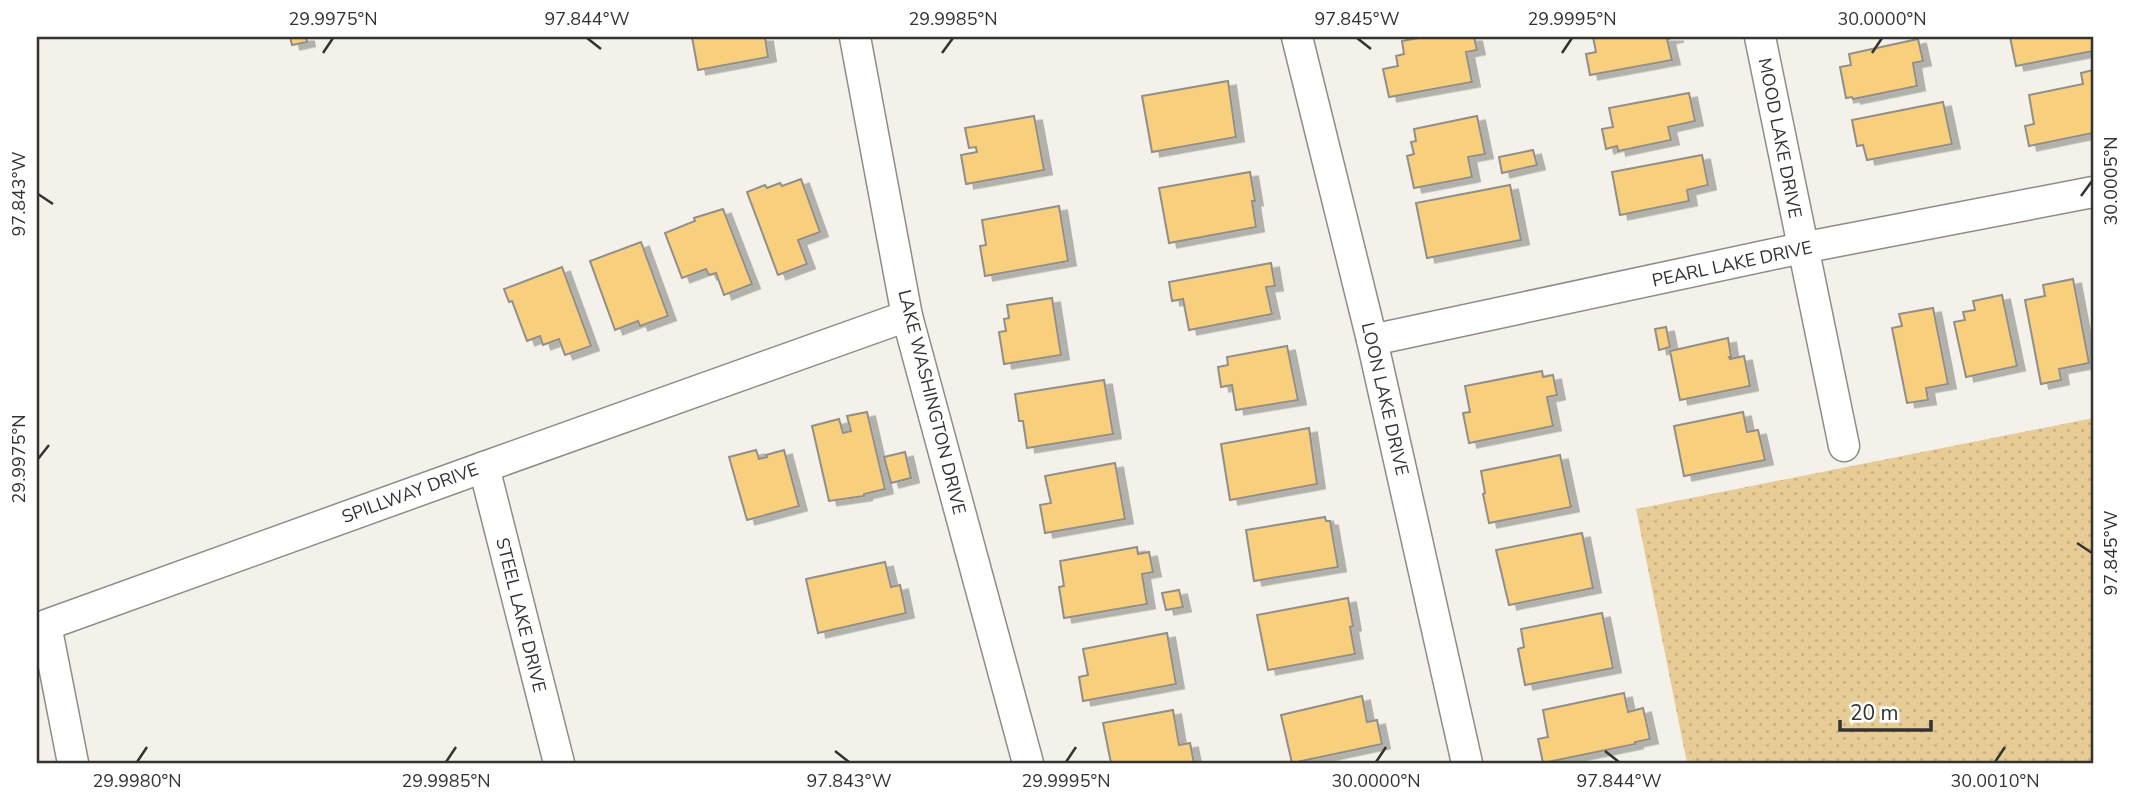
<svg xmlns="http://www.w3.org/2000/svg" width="2130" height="800" viewBox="0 0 2130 800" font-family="'Nunito Sans',sans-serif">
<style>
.grass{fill:url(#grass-dots)}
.building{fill:#f7cf7d;stroke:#928f8a;stroke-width:2;filter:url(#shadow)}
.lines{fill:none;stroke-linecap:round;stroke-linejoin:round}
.minor-casing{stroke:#8f8c86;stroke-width:33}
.minor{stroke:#fff;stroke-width:30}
.ticks{fill:none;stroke:#343330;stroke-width:2.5}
.labels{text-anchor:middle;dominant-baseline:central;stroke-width:5;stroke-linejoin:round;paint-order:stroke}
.street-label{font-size:18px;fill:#343330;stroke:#fff}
.neatline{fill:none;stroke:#343330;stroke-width:2.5}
.ticks-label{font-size:18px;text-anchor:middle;fill:#343330}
</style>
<defs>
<pattern id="grass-dots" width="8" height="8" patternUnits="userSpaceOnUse" patternTransform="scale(1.75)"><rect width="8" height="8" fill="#e7cc96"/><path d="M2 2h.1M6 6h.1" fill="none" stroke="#c7b082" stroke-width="1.8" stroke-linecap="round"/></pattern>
<filter id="shadow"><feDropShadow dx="8" dy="4.5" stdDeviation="0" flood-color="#0004"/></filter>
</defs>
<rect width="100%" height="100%" fill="#f4f1eb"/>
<path class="grass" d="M 2093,418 L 2093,763 L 1687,763 L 1636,509 Z"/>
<g class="building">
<path d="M 290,37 L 306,37 L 307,42 L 292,45 Z"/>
<path d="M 692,37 L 765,37 L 768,57 L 698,70 Z"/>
<path d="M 1424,37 L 1474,37 L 1477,50 L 1466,52 L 1472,82 L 1389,97 L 1383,69 L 1398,66 L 1396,56 L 1404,54 L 1402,41 Z"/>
<path d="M 1593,37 L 1676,37 L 1667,39 L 1672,60 L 1590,75 L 1586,54 L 1596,52 Z"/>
<path d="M 2010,37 L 2093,37 L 2093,51 L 2016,66 Z"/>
<path d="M 1918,39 L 1923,61 L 1913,63 L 1917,86 L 1853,99 L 1852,97 L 1846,98 L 1840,67 L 1851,65 L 1849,54 Z"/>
<path d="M 2093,70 L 2093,133 L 2029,146 L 2025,126 L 2034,124 L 2029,95 L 2083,84 L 2081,73 Z"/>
<path d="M 1228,81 L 1236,137 L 1152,152 L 1142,96 Z"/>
<path d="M 1689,93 L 1695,121 L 1668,127 L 1671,140 L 1618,151 L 1617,146 L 1606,149 L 1602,129 L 1613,127 L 1609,108 Z"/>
<path d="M 1943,102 L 1952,144 L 1867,160 L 1863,145 L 1857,146 L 1852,120 Z"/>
<path d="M 1034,116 L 1044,170 L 966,184 L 961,155 L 977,152 L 976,147 L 969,148 L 965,128 Z"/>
<path d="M 1477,116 L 1485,154 L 1468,157 L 1472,177 L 1414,188 L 1407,156 L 1414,154 L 1411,142 L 1416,141 L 1414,129 Z"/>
<path d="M 1533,150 L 1537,165 L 1502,173 L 1499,157 Z"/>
<path d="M 1702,155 L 1708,185 L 1687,190 L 1689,201 L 1620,215 L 1612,172 Z"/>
<path d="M 1250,172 L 1255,201 L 1252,201 L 1256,227 L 1169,243 L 1159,188 Z"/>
<path d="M 801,179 L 820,232 L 798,240 L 807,264 L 778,275 L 747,192 L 765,185 L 767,188 L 780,183 L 782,186 Z"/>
<path d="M 1510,185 L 1521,240 L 1427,258 L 1416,203 Z"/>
<path d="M 1059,206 L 1068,261 L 985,276 L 980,246 L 986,245 L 982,220 Z"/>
<path d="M 723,209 L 752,284 L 724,295 L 716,273 L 709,275 L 706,269 L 682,278 L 665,233 L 695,221 L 694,218 Z"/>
<path d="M 641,242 L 668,316 L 640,326 L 638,321 L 615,330 L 590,261 Z"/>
<path d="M 1271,263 L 1275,286 L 1266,287 L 1272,314 L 1189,330 L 1183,299 L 1172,301 L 1169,282 Z"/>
<path d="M 562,267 L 591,346 L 565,355 L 559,339 L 543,345 L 540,336 L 527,341 L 512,301 L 509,302 L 504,289 Z"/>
<path d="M 2073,279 L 2089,363 L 2059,369 L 2061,380 L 2041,384 L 2025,300 L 2045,296 L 2043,285 Z"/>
<path d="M 2002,295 L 2017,366 L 1966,377 L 1954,322 L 1965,320 L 1963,312 L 1975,310 L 1973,301 Z"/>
<path d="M 1052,298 L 1061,355 L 1004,364 L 999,332 L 1006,331 L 1004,319 L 1009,318 L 1007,305 Z"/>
<path d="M 1933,308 L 1948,384 L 1926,388 L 1928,400 L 1907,403 L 1892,328 L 1902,326 L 1899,314 Z"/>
<path d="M 1666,327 L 1670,347 L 1659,350 L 1655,329 Z"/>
<path d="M 1728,338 L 1731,357 L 1729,357 L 1730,359 L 1744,356 L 1750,386 L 1680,400 L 1670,351 Z"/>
<path d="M 1287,346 L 1298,400 L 1236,410 L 1232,385 L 1221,387 L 1218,367 L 1228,365 L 1227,357 Z"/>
<path d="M 1542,371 L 1543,377 L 1553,375 L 1557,395 L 1547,397 L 1553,426 L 1469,443 L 1463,413 L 1470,412 L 1465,386 Z"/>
<path d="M 1104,380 L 1113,434 L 1027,448 L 1023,421 L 1019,421 L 1015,394 Z"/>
<path d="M 867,412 L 885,489 L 864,494 L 864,496 L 829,501 L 812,426 L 839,419 L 843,433 L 851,431 L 847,416 Z"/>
<path d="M 1743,412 L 1747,432 L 1758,430 L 1765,460 L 1684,476 L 1674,426 Z"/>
<path d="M 1309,428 L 1317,484 L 1230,500 L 1221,444 Z"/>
<path d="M 756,450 L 759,459 L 767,457 L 766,455 L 784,450 L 799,506 L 747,520 L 729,457 Z"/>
<path d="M 905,452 L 911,478 L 891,483 L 884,457 Z"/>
<path d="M 1560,455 L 1571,507 L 1489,523 L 1483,494 L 1485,493 L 1481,471 Z"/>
<path d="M 1115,463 L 1125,519 L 1045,533 L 1040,505 L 1051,503 L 1045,476 Z"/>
<path d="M 1325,517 L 1326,521 L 1330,521 L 1338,567 L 1254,581 L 1246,530 Z"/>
<path d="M 1582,533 L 1593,588 L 1509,605 L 1496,550 Z"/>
<path d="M 1137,547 L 1138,554 L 1149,552 L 1153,572 L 1142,574 L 1147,604 L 1064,618 L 1059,587 L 1064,586 L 1060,561 Z"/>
<path d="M 885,562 L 891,587 L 900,585 L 906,613 L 818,633 L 806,579 Z"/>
<path d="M 1179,590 L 1183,607 L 1166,610 L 1162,593 Z"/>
<path d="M 1348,598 L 1353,626 L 1350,627 L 1355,654 L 1268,670 L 1257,615 Z"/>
<path d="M 1602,613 L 1613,668 L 1525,685 L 1518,649 L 1524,647 L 1521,629 Z"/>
<path d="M 1167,633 L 1176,684 L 1083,701 L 1079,677 L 1088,675 L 1083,649 Z"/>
<path d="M 1624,693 L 1628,712 L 1643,708 L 1650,739 L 1635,742 L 1635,744 L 1543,763 L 1538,739 L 1548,737 L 1543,710 Z"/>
<path d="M 1362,696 L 1367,722 L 1377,720 L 1382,744 L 1292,763 L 1281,715 Z"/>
<path d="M 1173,710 L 1179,745 L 1190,743 L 1194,763 L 1111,763 L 1103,723 Z"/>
</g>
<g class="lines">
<g class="minor-casing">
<g id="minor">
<path d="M 855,37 L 907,316 L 1028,763"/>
<path d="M 1297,37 L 1372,340 L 1467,763"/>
<path d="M 1760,37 L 1844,446"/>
<path d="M 1372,340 L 1802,248 L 2093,192"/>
<path d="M 484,467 L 559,763"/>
<path d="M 73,763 L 46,625 L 484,467 L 907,316"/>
</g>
</g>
<use href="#minor" class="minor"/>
</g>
<path class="ticks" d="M 587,38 L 601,49M 1357,38 L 1371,49M 323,53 L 333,38M 942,53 L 953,38M 1562,53 L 1572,38M 1872,53 L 1882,38M 38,194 L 53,204M 2081,196 L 2092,181M 38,459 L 49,445M 2077,543 L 2092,553M 835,751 L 849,762M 1605,751 L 1619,762M 137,762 L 147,747M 446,762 L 456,747M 1066,762 L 1076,747M 1376,762 L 1386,747M 1995,762 L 2005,747"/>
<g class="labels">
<g class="street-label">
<text transform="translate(1780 138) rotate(79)">MOOD LAKE DRIVE</text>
<text transform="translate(1732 264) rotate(-12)">PEARL LAKE DRIVE</text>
<text transform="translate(1385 399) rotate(77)">LOON LAKE DRIVE</text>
<text transform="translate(932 402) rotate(76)">LAKE WASHINGTON DRIVE</text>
<text transform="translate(410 493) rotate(-20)">SPILLWAY DRIVE</text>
<text transform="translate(521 615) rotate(76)">STEEL LAKE DRIVE</text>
</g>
</g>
<rect width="2130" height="800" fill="none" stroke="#ffffff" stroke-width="77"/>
<path d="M1840 720v10h91v-10" fill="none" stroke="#343330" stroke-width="3.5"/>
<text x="1850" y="720" font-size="21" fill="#343330" stroke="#ffffff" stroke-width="5" paint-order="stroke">20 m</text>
<rect x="38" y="38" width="2054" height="724" class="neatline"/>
<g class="ticks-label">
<text x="333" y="25">29.9975°N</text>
<text x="587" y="25">97.844°W</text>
<text x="953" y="25">29.9985°N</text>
<text x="1357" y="25">97.845°W</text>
<text x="1572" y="25">29.9995°N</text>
<text x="1882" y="25">30.0000°N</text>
<text transform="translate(2111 181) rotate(-90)" y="6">30.0005°N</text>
<text transform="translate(19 194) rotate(-90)" y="6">97.843°W</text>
<text transform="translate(19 459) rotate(-90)" y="6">29.9975°N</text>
<text transform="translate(2111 553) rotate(-90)" y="6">97.845°W</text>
<text x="137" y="787">29.9980°N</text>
<text x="446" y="787">29.9985°N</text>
<text x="849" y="787">97.843°W</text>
<text x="1066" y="787">29.9995°N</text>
<text x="1376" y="787">30.0000°N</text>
<text x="1619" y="787">97.844°W</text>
<text x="1995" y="787">30.0010°N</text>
</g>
</svg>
